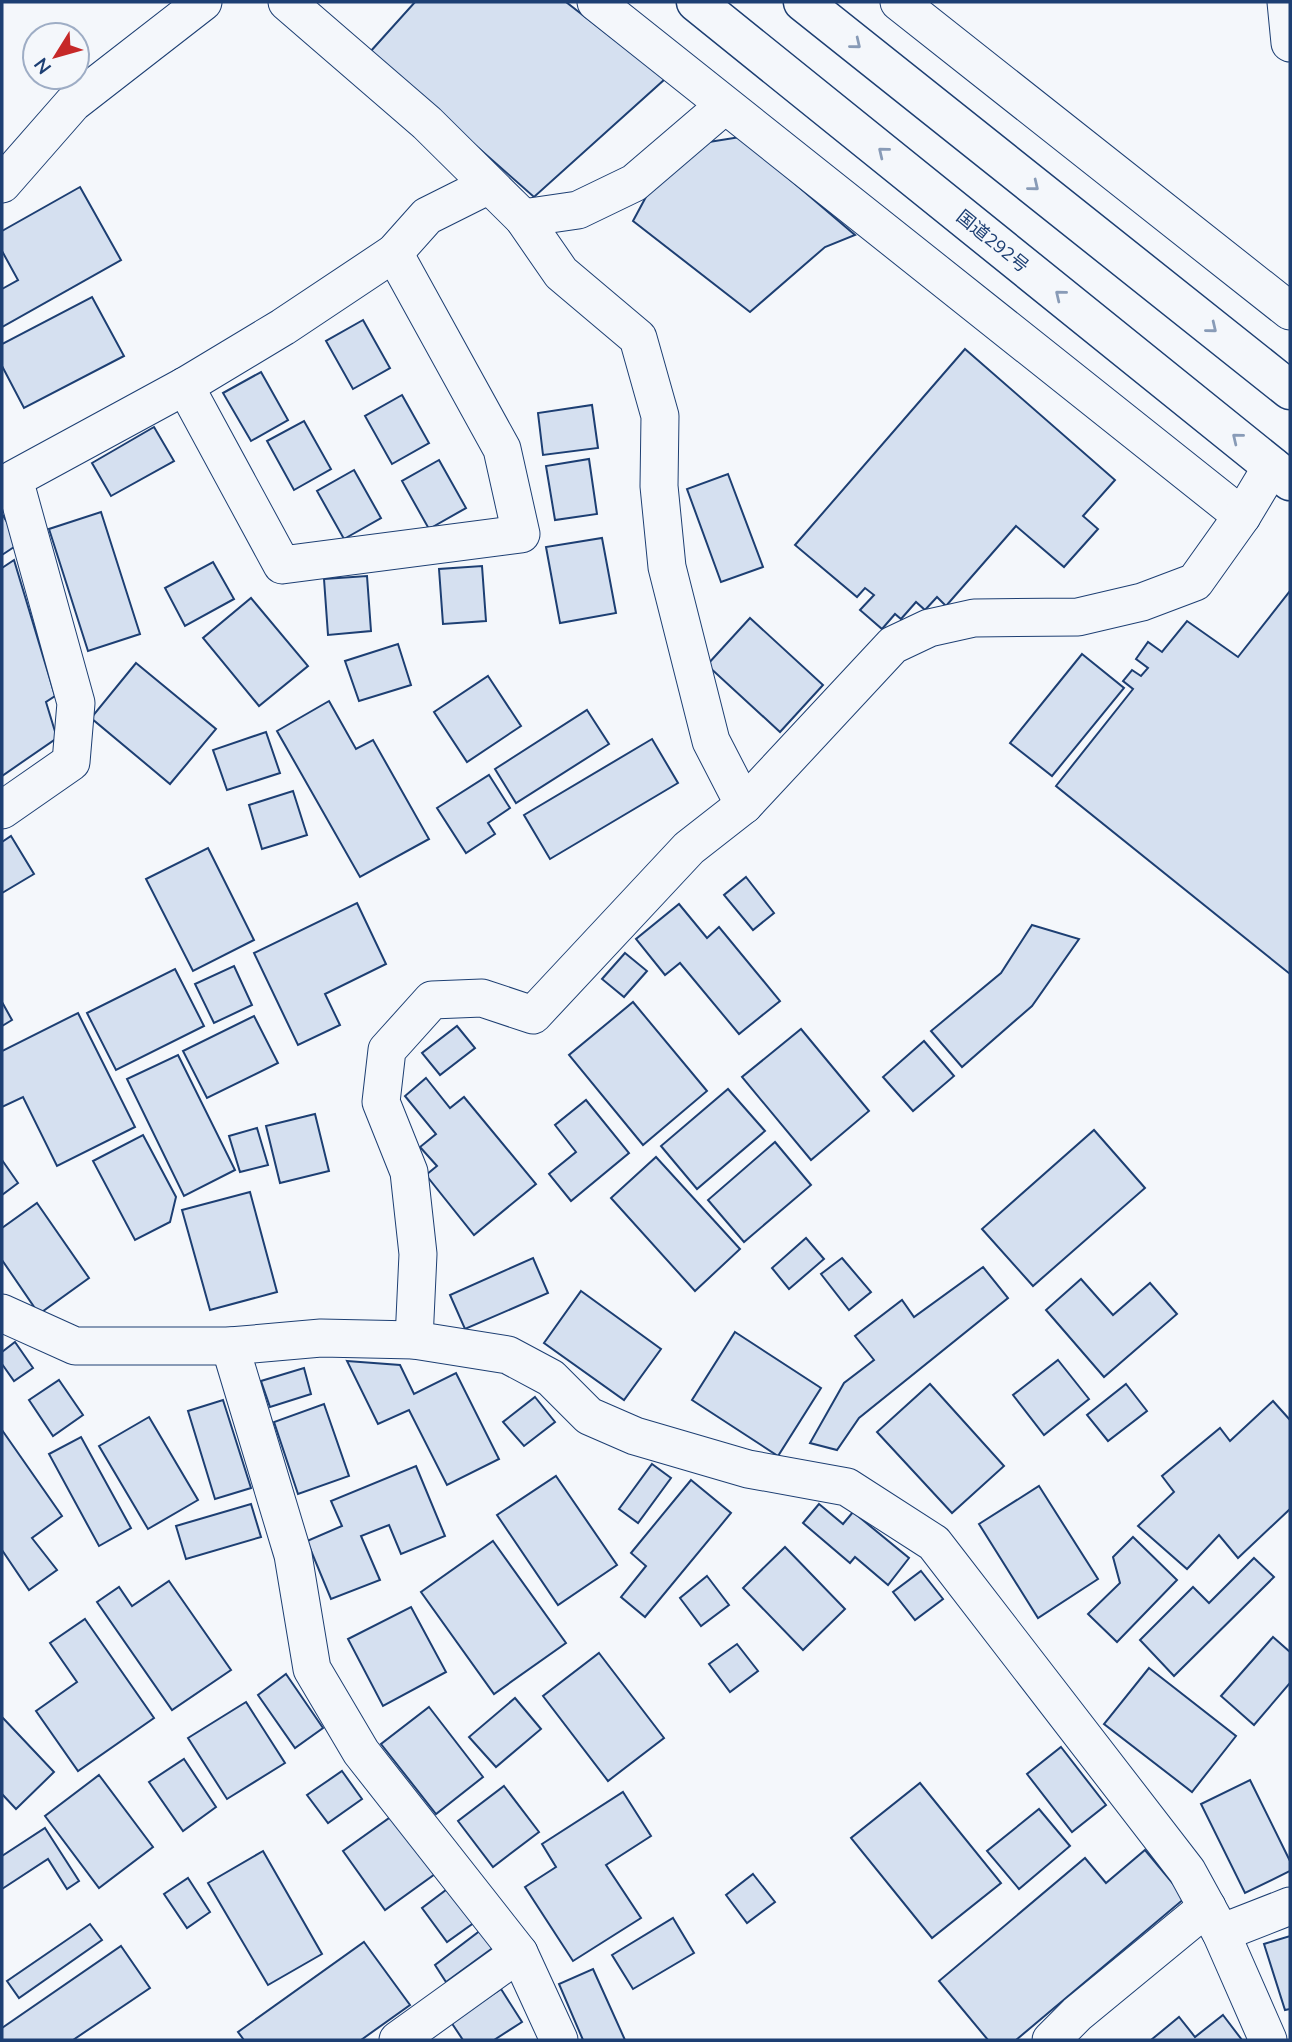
<svg xmlns="http://www.w3.org/2000/svg" width="1292" height="2042" viewBox="0 0 1292 2042" font-family="Mulish,'Noto Sans JP',sans-serif">
<style>
.building{fill:#d5e0f0;stroke:#1d3f73;stroke-width:2}
.lines{fill:none;stroke-linecap:round;stroke-linejoin:round}
.street-casing{stroke:#1d3f73;stroke-width:39}
.highway-casing{stroke:#1d3f73;stroke-width:41}
.street{stroke:#f4f7fb;stroke-width:37}
.highway{stroke:#f4f7fb;stroke-width:38}
.oneway{stroke:#889bb7}
.labels{text-anchor:middle;dominant-baseline:central;stroke-width:5;stroke-linejoin:round;paint-order:stroke}
.street-label{font-size:18px;fill:#1d3f73;stroke:#f4f7fb}
</style>
<rect width="100%" height="100%" fill="#f4f7fb"/>
<g class="building">
<path d="M 415,2 L 566,2 L 665,79 L 534,197 L 370,52 Z"/>
<path d="M 740,137 L 855,235 L 825,247 L 750,312 L 633,221 L 647,195 L 709,142 Z"/>
<path d="M 80,187 L 121,260 L 2,327 L 2,289 L 18,280 L 2,251 L 2,231 Z"/>
<path d="M 92,297 L 124,356 L 24,408 L 2,366 L 2,344 Z"/>
<path d="M 363,320 L 390,368 L 353,389 L 326,341 Z"/>
<path d="M 965,349 L 1115,480 L 1083,516 L 1098,529 L 1064,567 L 1016,526 L 946,606 L 937,597 L 925,610 L 916,602 L 901,619 L 895,614 L 882,629 L 860,610 L 874,595 L 865,588 L 857,597 L 795,545 Z"/>
<path d="M 261,372 L 288,420 L 251,441 L 223,393 Z"/>
<path d="M 402,395 L 429,443 L 392,464 L 365,416 Z"/>
<path d="M 592,405 L 598,448 L 543,455 L 538,413 Z"/>
<path d="M 304,421 L 331,469 L 294,490 L 267,441 Z"/>
<path d="M 154,427 L 174,461 L 111,496 L 92,463 Z"/>
<path d="M 589,459 L 597,514 L 555,520 L 546,466 Z"/>
<path d="M 439,460 L 466,508 L 429,529 L 402,481 Z"/>
<path d="M 354,470 L 381,518 L 344,539 L 317,491 Z"/>
<path d="M 728,474 L 763,567 L 721,582 L 687,489 Z"/>
<path d="M 101,512 L 140,634 L 88,651 L 49,529 Z"/>
<path d="M 2,514 L 20,543 L 2,555 Z"/>
<path d="M 602,538 L 616,613 L 560,623 L 546,547 Z"/>
<path d="M 14,560 L 55,696 L 46,702 L 57,738 L 2,776 L 2,568 Z"/>
<path d="M 213,562 L 234,599 L 185,626 L 165,588 Z"/>
<path d="M 482,566 L 486,621 L 443,624 L 439,569 Z"/>
<path d="M 367,576 L 371,631 L 328,635 L 324,579 Z"/>
<path d="M 1290,591 L 1290,974 L 1056,786 L 1133,689 L 1123,681 L 1132,670 L 1141,676 L 1148,668 L 1136,659 L 1148,642 L 1162,652 L 1187,621 L 1238,657 Z"/>
<path d="M 251,598 L 308,666 L 259,706 L 203,638 Z"/>
<path d="M 750,618 L 823,685 L 780,732 L 707,665 Z"/>
<path d="M 398,644 L 411,685 L 359,701 L 345,661 Z"/>
<path d="M 1082,654 L 1124,688 L 1052,776 L 1010,743 Z"/>
<path d="M 136,663 L 216,729 L 170,784 L 91,718 Z"/>
<path d="M 488,676 L 521,726 L 467,762 L 434,712 Z"/>
<path d="M 329,701 L 356,749 L 373,740 L 429,839 L 360,877 L 277,731 Z"/>
<path d="M 587,710 L 609,744 L 516,803 L 495,769 Z"/>
<path d="M 266,732 L 280,773 L 227,790 L 213,750 Z"/>
<path d="M 652,739 L 678,783 L 550,859 L 524,815 Z"/>
<path d="M 489,775 L 510,808 L 488,823 L 495,834 L 466,853 L 437,808 Z"/>
<path d="M 293,791 L 307,835 L 262,849 L 249,805 Z"/>
<path d="M 11,836 L 34,874 L 2,893 L 2,842 Z"/>
<path d="M 208,848 L 254,940 L 193,971 L 146,879 Z"/>
<path d="M 746,877 L 774,913 L 753,930 L 724,895 Z"/>
<path d="M 357,903 L 386,964 L 325,994 L 340,1025 L 298,1045 L 254,953 Z"/>
<path d="M 679,904 L 707,938 L 719,927 L 780,1001 L 739,1034 L 680,963 L 665,975 L 636,939 Z"/>
<path d="M 1032,925 L 1079,939 L 1032,1006 L 962,1067 L 931,1031 L 1001,973 Z"/>
<path d="M 625,953 L 647,971 L 624,997 L 602,979 Z"/>
<path d="M 234,966 L 252,1005 L 214,1023 L 195,984 Z"/>
<path d="M 175,969 L 204,1026 L 116,1070 L 87,1013 Z"/>
<path d="M 2,1002 L 12,1020 L 2,1026 Z"/>
<path d="M 633,1002 L 707,1091 L 643,1145 L 569,1055 Z"/>
<path d="M 78,1013 L 135,1127 L 57,1166 L 23,1097 L 2,1107 L 2,1051 Z"/>
<path d="M 254,1016 L 278,1063 L 207,1098 L 183,1051 Z"/>
<path d="M 457,1026 L 475,1048 L 440,1075 L 422,1053 Z"/>
<path d="M 801,1029 L 869,1111 L 811,1160 L 742,1077 Z"/>
<path d="M 924,1041 L 954,1076 L 913,1111 L 883,1077 Z"/>
<path d="M 178,1055 L 235,1170 L 184,1196 L 127,1079 Z"/>
<path d="M 426,1078 L 450,1108 L 464,1097 L 536,1184 L 474,1235 L 426,1175 L 437,1166 L 420,1147 L 436,1134 L 405,1096 Z"/>
<path d="M 728,1089 L 765,1131 L 697,1189 L 661,1146 Z"/>
<path d="M 586,1100 L 629,1153 L 571,1201 L 549,1174 L 576,1152 L 555,1125 Z"/>
<path d="M 315,1114 L 329,1171 L 280,1183 L 266,1126 Z"/>
<path d="M 257,1128 L 268,1165 L 240,1172 L 229,1136 Z"/>
<path d="M 1094,1130 L 1145,1188 L 1033,1286 L 982,1229 Z"/>
<path d="M 143,1135 L 176,1197 L 170,1222 L 135,1240 L 93,1161 Z"/>
<path d="M 775,1142 L 811,1185 L 744,1242 L 708,1200 Z"/>
<path d="M 656,1157 L 740,1249 L 695,1291 L 611,1198 Z"/>
<path d="M 2,1160 L 18,1183 L 2,1195 Z"/>
<path d="M 250,1192 L 277,1292 L 210,1310 L 182,1210 Z"/>
<path d="M 37,1203 L 89,1278 L 39,1314 L 2,1260 L 2,1228 Z"/>
<path d="M 806,1238 L 824,1259 L 789,1289 L 772,1268 Z"/>
<path d="M 533,1258 L 548,1293 L 465,1329 L 450,1295 Z"/>
<path d="M 842,1258 L 871,1292 L 849,1310 L 821,1274 Z"/>
<path d="M 983,1267 L 1008,1298 L 859,1418 L 837,1450 L 810,1443 L 844,1383 L 874,1360 L 855,1336 L 902,1300 L 914,1317 Z"/>
<path d="M 1081,1279 L 1113,1315 L 1150,1283 L 1177,1314 L 1104,1377 L 1046,1310 Z"/>
<path d="M 581,1291 L 661,1349 L 624,1400 L 544,1343 Z"/>
<path d="M 735,1332 L 821,1388 L 778,1456 L 692,1400 Z"/>
<path d="M 15,1342 L 33,1368 L 14,1381 L 2,1364 L 2,1352 Z"/>
<path d="M 1058,1360 L 1089,1399 L 1044,1435 L 1013,1395 Z"/>
<path d="M 347,1361 L 400,1365 L 414,1394 L 456,1373 L 499,1459 L 447,1485 L 409,1410 L 378,1424 Z"/>
<path d="M 304,1368 L 311,1394 L 270,1407 L 261,1381 Z"/>
<path d="M 59,1380 L 83,1415 L 53,1436 L 29,1400 Z"/>
<path d="M 930,1384 L 1004,1466 L 952,1513 L 877,1432 Z"/>
<path d="M 1126,1384 L 1147,1411 L 1108,1441 L 1087,1415 Z"/>
<path d="M 535,1397 L 555,1422 L 524,1446 L 503,1422 Z"/>
<path d="M 223,1400 L 251,1488 L 215,1499 L 188,1411 Z"/>
<path d="M 1273,1401 L 1290,1420 L 1290,1509 L 1238,1558 L 1219,1535 L 1187,1569 L 1138,1526 L 1174,1492 L 1162,1476 L 1220,1428 L 1230,1441 Z"/>
<path d="M 324,1404 L 349,1476 L 298,1494 L 274,1422 Z"/>
<path d="M 149,1417 L 198,1500 L 148,1529 L 99,1446 Z"/>
<path d="M 2,1430 L 62,1516 L 32,1538 L 57,1570 L 29,1590 L 2,1550 Z"/>
<path d="M 81,1437 L 131,1528 L 99,1546 L 49,1454 Z"/>
<path d="M 652,1464 L 671,1478 L 638,1523 L 619,1509 Z"/>
<path d="M 416,1466 L 445,1536 L 401,1554 L 389,1525 L 361,1536 L 380,1580 L 331,1599 L 307,1541 L 342,1526 L 331,1501 Z"/>
<path d="M 556,1476 L 617,1565 L 558,1605 L 497,1515 Z"/>
<path d="M 691,1480 L 731,1513 L 645,1617 L 621,1597 L 646,1566 L 631,1553 Z"/>
<path d="M 1039,1486 L 1098,1579 L 1038,1618 L 979,1524 Z"/>
<path d="M 251,1504 L 261,1537 L 186,1559 L 176,1526 Z"/>
<path d="M 819,1504 L 843,1524 L 853,1512 L 909,1558 L 888,1585 L 855,1557 L 850,1563 L 803,1523 Z"/>
<path d="M 1133,1537 L 1177,1580 L 1117,1642 L 1088,1614 L 1120,1583 L 1113,1557 Z"/>
<path d="M 493,1541 L 566,1643 L 494,1694 L 421,1592 Z"/>
<path d="M 785,1547 L 845,1609 L 803,1650 L 743,1588 Z"/>
<path d="M 1254,1558 L 1274,1577 L 1174,1676 L 1140,1640 L 1193,1587 L 1209,1603 Z"/>
<path d="M 921,1571 L 943,1599 L 915,1620 L 893,1592 Z"/>
<path d="M 707,1576 L 729,1605 L 701,1626 L 680,1598 Z"/>
<path d="M 169,1581 L 231,1670 L 172,1710 L 97,1602 L 119,1587 L 132,1606 Z"/>
<path d="M 411,1607 L 446,1672 L 383,1706 L 348,1639 Z"/>
<path d="M 85,1619 L 154,1718 L 78,1771 L 36,1711 L 77,1682 L 50,1643 Z"/>
<path d="M 1273,1637 L 1290,1652 L 1290,1683 L 1254,1725 L 1221,1696 Z"/>
<path d="M 737,1644 L 758,1671 L 730,1692 L 709,1664 Z"/>
<path d="M 599,1653 L 664,1738 L 608,1781 L 543,1696 Z"/>
<path d="M 1149,1668 L 1236,1736 L 1192,1792 L 1104,1724 Z"/>
<path d="M 286,1674 L 323,1728 L 295,1748 L 258,1695 Z"/>
<path d="M 515,1698 L 541,1729 L 496,1767 L 469,1737 Z"/>
<path d="M 246,1702 L 285,1763 L 227,1799 L 188,1738 Z"/>
<path d="M 429,1707 L 483,1777 L 436,1814 L 381,1744 Z"/>
<path d="M 2,1717 L 54,1772 L 16,1809 L 2,1794 Z"/>
<path d="M 1061,1747 L 1106,1805 L 1072,1832 L 1027,1774 Z"/>
<path d="M 184,1759 L 216,1807 L 183,1831 L 149,1782 Z"/>
<path d="M 342,1771 L 362,1799 L 328,1823 L 307,1795 Z"/>
<path d="M 99,1775 L 153,1847 L 99,1888 L 45,1816 Z"/>
<path d="M 1250,1780 L 1290,1861 L 1290,1871 L 1245,1893 L 1201,1804 Z"/>
<path d="M 920,1783 L 1001,1883 L 932,1938 L 851,1838 Z"/>
<path d="M 504,1786 L 539,1832 L 493,1867 L 458,1821 Z"/>
<path d="M 623,1792 L 651,1836 L 606,1865 L 641,1918 L 573,1961 L 525,1887 L 556,1867 L 542,1844 Z"/>
<path d="M 1039,1809 L 1070,1846 L 1019,1889 L 987,1851 Z"/>
<path d="M 392,1816 L 435,1874 L 385,1910 L 343,1851 Z"/>
<path d="M 45,1828 L 79,1881 L 67,1889 L 48,1859 L 2,1889 L 2,1856 Z"/>
<path d="M 1145,1850 L 1185,1898 L 1016,2040 L 988,2040 L 939,1981 L 1085,1858 L 1106,1883 Z"/>
<path d="M 263,1851 L 322,1954 L 268,1985 L 208,1883 Z"/>
<path d="M 753,1874 L 775,1902 L 747,1923 L 726,1895 Z"/>
<path d="M 188,1878 L 210,1912 L 187,1928 L 164,1894 Z"/>
<path d="M 450,1887 L 475,1922 L 447,1942 L 422,1908 Z"/>
<path d="M 673,1918 L 694,1953 L 633,1989 L 612,1955 Z"/>
<path d="M 90,1924 L 102,1940 L 19,1998 L 7,1981 Z"/>
<path d="M 481,1930 L 494,1947 L 446,1982 L 435,1965 Z"/>
<path d="M 1290,1936 L 1290,2009 L 1285,2010 L 1264,1944 Z"/>
<path d="M 364,1942 L 410,2005 L 361,2040 L 244,2040 L 238,2032 Z"/>
<path d="M 121,1946 L 150,1988 L 73,2040 L 2,2040 L 2,2028 Z"/>
<path d="M 593,1969 L 625,2040 L 583,2040 L 559,1984 Z"/>
<path d="M 501,1989 L 522,2022 L 494,2040 L 463,2040 L 451,2022 Z"/>
<path d="M 1223,2015 L 1242,2040 L 1151,2040 L 1179,2017 L 1195,2037 Z"/>
</g>
<g class="lines">
<g class="street-casing">
<g id="street">
<path d="M 287,2 L 427,123 L 523,218 L 561,273 L 638,338 L 660,416 L 659,486 L 667,567 L 711,741 L 744,805"/>
<path d="M 596,2 L 1242,516"/>
<path d="M 899,2 L 1290,311"/>
<path d="M 1286,2 L 1290,43"/>
<path d="M 2,184 L 73,103 L 203,2"/>
<path d="M 523,218 L 578,210 L 634,183 L 724,106"/>
<path d="M 185,386 L 282,565 L 521,534 L 502,449 L 394,253"/>
<path d="M 2,810 L 71,762 L 76,703 L 14,479 L 185,386 L 283,327 L 394,253 L 427,216 L 489,185"/>
<path d="M 2,1313 L 75,1346 L 230,1346 L 321,1338 L 414,1340 L 508,1355 L 551,1378 L 589,1416 L 635,1436 L 748,1469 L 847,1487 L 934,1543 L 1187,1871 L 1221,1933 L 1268,2040"/>
<path d="M 414,1340 L 418,1254 L 409,1172 L 381,1102 L 387,1050 L 432,1000 L 482,998 L 533,1015 L 689,848 L 744,805 L 893,645 L 929,628 L 974,618 L 1078,617 L 1142,602 L 1195,582 L 1242,516 L 1272,466"/>
<path d="M 230,1346 L 293,1555 L 312,1669 L 361,1752 L 519,1953 L 559,2040"/>
<path d="M 1221,1933 L 1290,1906"/>
<path d="M 398,2040 L 519,1953"/>
<path d="M 1051,2040 L 1077,2014 L 1207,1907"/>
</g>
</g>
<g class="highway-casing">
<g id="highway">
<path d="M 696,2 L 1290,481"/>
<path d="M 803,2 L 1290,390"/>
</g>
</g>
<use href="#street" class="street"/>
<use href="#highway" class="highway"/>
</g>
<defs><path id="oneway-chevron" d="M-2-3.5L2.5 0L-2 3.5" fill="none" stroke-width="1.6" stroke-linecap="round" stroke-linejoin="round" transform="scale(1.75)"/></defs>
<g class="oneway">
<use href="#oneway-chevron" transform="translate(856 44) rotate(39)"/>
<use href="#oneway-chevron" transform="translate(883 152) rotate(-141)"/>
<use href="#oneway-chevron" transform="translate(1034 186) rotate(39)"/>
<use href="#oneway-chevron" transform="translate(1060 295) rotate(-141)"/>
<use href="#oneway-chevron" transform="translate(1212 328) rotate(39)"/>
<use href="#oneway-chevron" transform="translate(1237 438) rotate(-141)"/>
</g>
<g class="labels">
<g class="street-label">
<text transform="translate(993 241) rotate(39)">国道292号</text>
</g>
</g>
<rect width="1292" height="2042" fill="none" stroke="#1d3f73" stroke-width="7"/>
<g transform="translate(56 56) rotate(233)"><circle r="33" fill="#f4f7fb" stroke="#9eadc5" stroke-width="2"/>
<path d="M0-5L12 26L0 18L-12 26Z" fill="#c62828"/>
<text y="-10" font-size="19" font-weight="bold" text-anchor="middle" fill="#1d3f73">N</text>
</g>
</svg>
